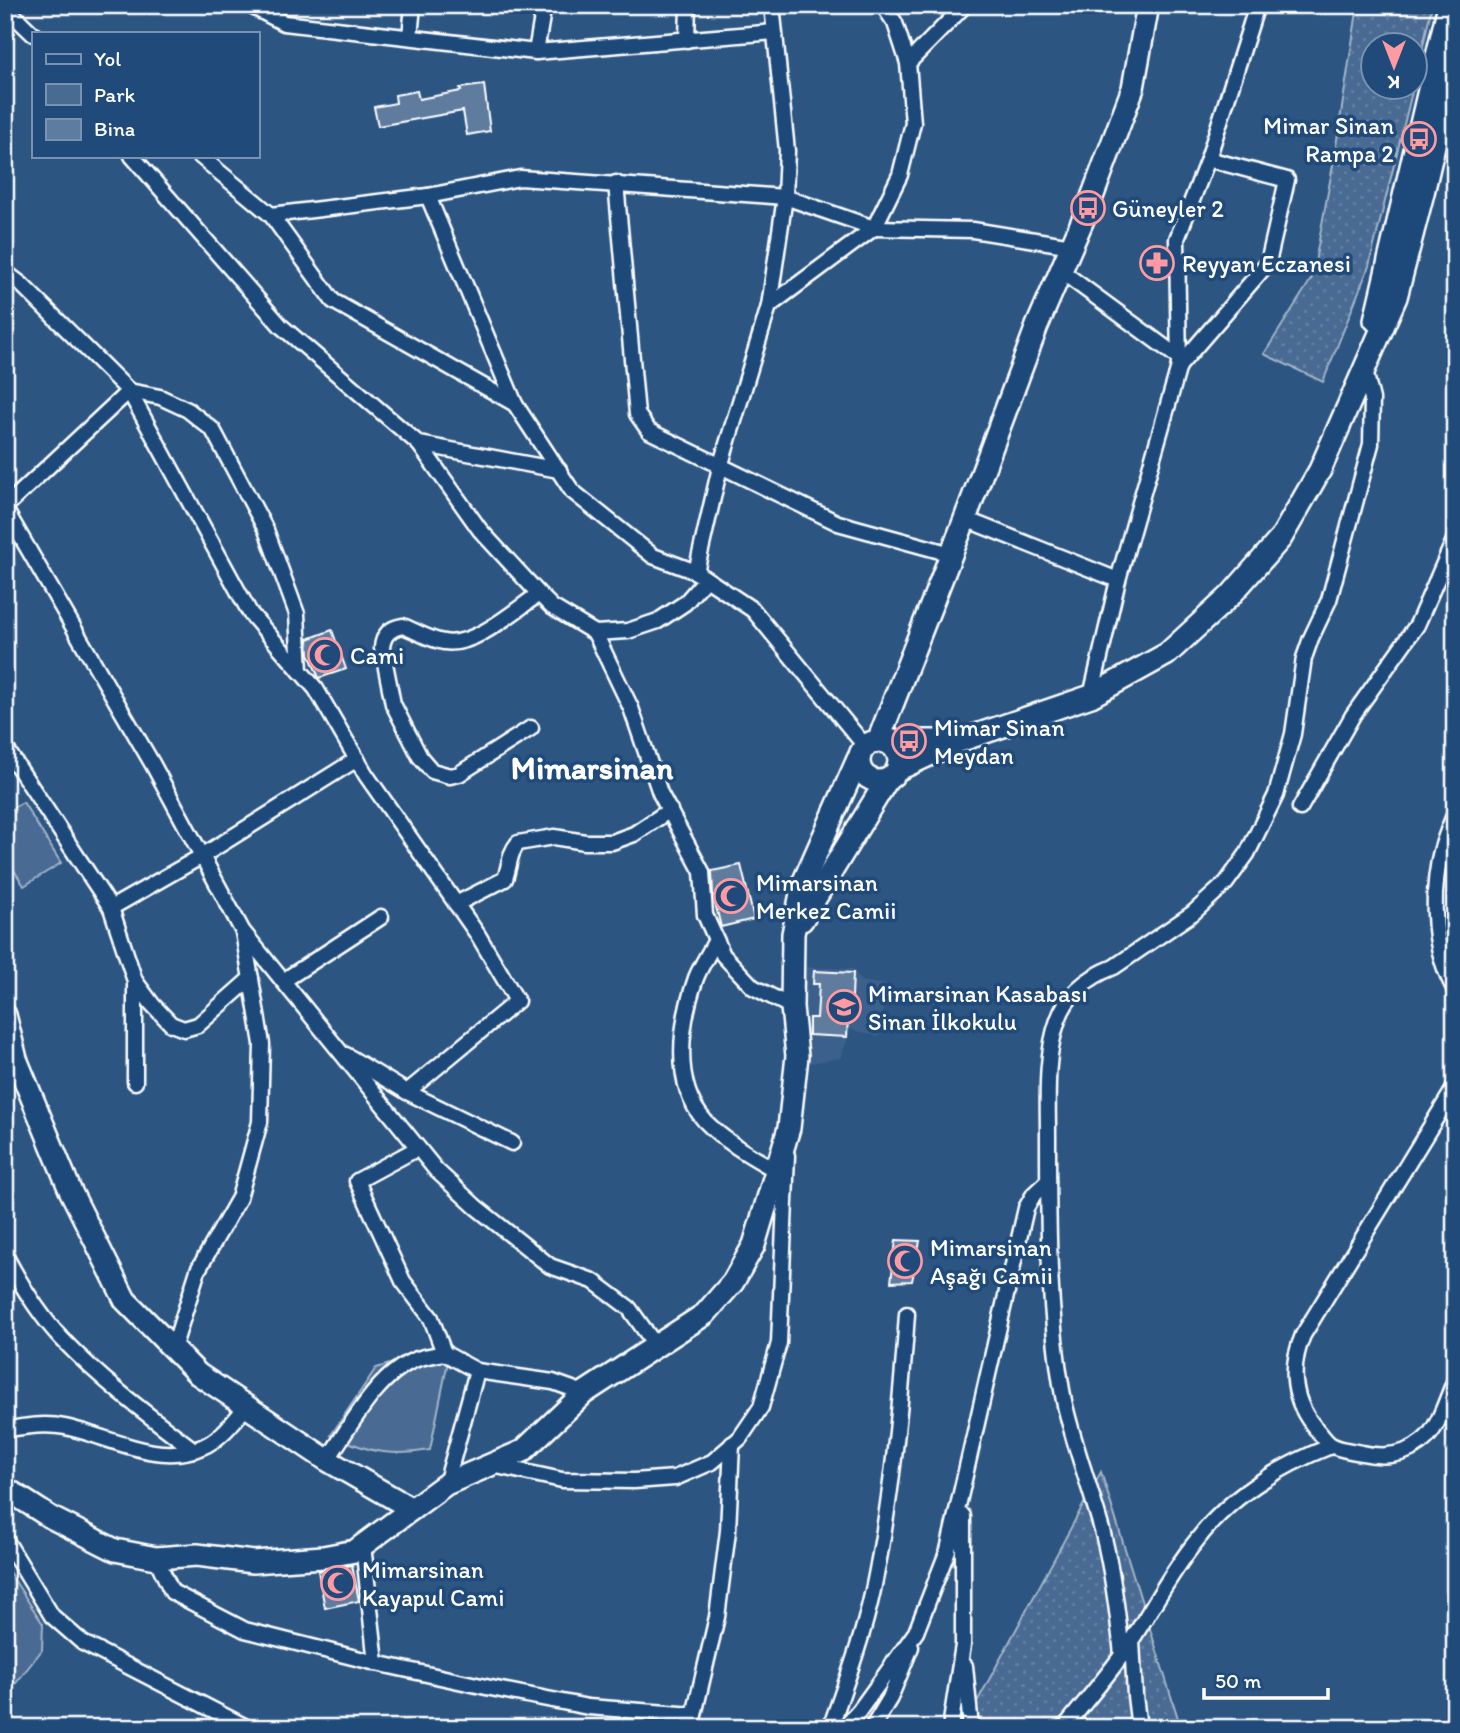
<svg xmlns="http://www.w3.org/2000/svg" width="1460" height="1733" viewBox="0 0 1460 1733" font-family="Itim,sans-serif">
<style>
.built{fill:#3b618b}
.grass{fill:url(#grass-dots);stroke:#a4b5c8;stroke-width:2}
.park{fill:#486b92;stroke:#a4b5c8;stroke-width:2}
.building{fill:#5e7c9f;stroke:#fff;stroke-width:2}
.lines{fill:none;stroke-linecap:round;stroke-linejoin:round}
.street-casing{stroke:#fff;stroke-width:19}
.secondary-casing{stroke:#fff;stroke-width:26}
.street{stroke:#1f4a7a;stroke-width:14}
.secondary{stroke:#1f4a7a;stroke-width:21}
.labels{text-anchor:middle;dominant-baseline:central;stroke-width:7;stroke-linejoin:round;paint-order:stroke}
.poi-label{font-size:24px;fill:#fff;stroke:#1f4a7a;text-anchor:start}
.district-label{font-size:32px;font-weight:bold;fill:#fff;stroke:#1f4a7a}
</style>
<defs>
<pattern id="grass-dots" width="8" height="8" patternUnits="userSpaceOnUse" patternTransform="scale(1.75)"><rect width="8" height="8" fill="#486b92"/><path d="M2 2h.1M6 6h.1" fill="none" stroke="#6381a2" stroke-width="1.8" stroke-linecap="round"/></pattern>
</defs>
<rect width="100%" height="100%" fill="#2c5582"/>
<filter id="ink" filterUnits="userSpaceOnUse"><feTurbulence type="fractalNoise" baseFrequency=".0143" numOctaves="2"/><feDisplacementMap in="SourceGraphic" scale="14" xChannelSelector="R" yChannelSelector="G"/><feConvolveMatrix kernelMatrix="1 2 1 2 8 2 1 2 1" color-interpolation-filters="sRGB"/></filter>
<g filter="url(#ink)">
<path class="built" d="M 803,967 L 853,969 L 861,981 L 887,985 L 879,1037 L 851,1029 L 841,1058 L 803,1064 Z"/>
<g class="grass">
<path d="M 1358,5 L 1432,5 L 1415,82 L 1414,46 L 1372,46 L 1372,88 L 1413,88 L 1369,266 L 1323,382 L 1264,354 L 1312,278 L 1333,165 Z"/>
<path d="M 1101,1472 L 1181,1728 L 963,1728 Z"/>
</g>
<g class="park">
<path d="M 23,802 L 61,863 L 24,886 L 5,856 L 5,813 Z"/>
<path d="M 426,1353 L 449,1356 L 430,1450 C 388,1457 370,1452 331,1435 L 376,1368 Z"/>
<path d="M 5,1566 L 43,1624 L 42,1650 L 5,1697 Z"/>
</g>
<g class="building">
<path d="M 484,85 L 490,131 L 467,135 L 463,111 L 378,126 L 374,107 L 396,103 L 395,95 L 417,91 L 419,99 L 461,91 L 460,88 Z"/>
<path d="M 332,630 L 346,669 L 319,678 L 309,654 L 308,639 Z"/>
<path d="M 741,865 L 754,919 L 721,927 L 713,895 L 712,871 Z"/>
<path d="M 814,971 L 853,973 L 852,997 L 849,997 L 847,1037 L 809,1035 L 809,1018 L 817,1018 L 819,984 L 813,984 Z"/>
<path d="M 896,1240 L 920,1241 L 912,1281 L 891,1282 Z"/>
<path d="M 352,1565 L 359,1601 L 325,1608 L 318,1571 Z"/>
</g>
<g class="lines">
<g class="street-casing">
<g id="street">
<path d="M 249,5 L 284,23 L 536,52 L 774,32"/>
<path d="M 5,7 L 33,34"/>
<path d="M 410,37 L 413,5"/>
<path d="M 687,40 L 688,5"/>
<path d="M 536,52 L 544,5"/>
<path d="M 908,63 L 965,5"/>
<path d="M 132,156 L 281,326 L 419,444 L 559,470"/>
<path d="M 200,156 L 271,215 L 333,301 L 515,404"/>
<path d="M 616,183 L 637,414 L 649,431 L 838,523 L 951,554"/>
<path d="M 428,196 L 515,404 L 572,491 L 653,556 L 696,572 L 753,610 L 865,746"/>
<path d="M 271,215 L 428,196 L 520,178 L 785,197 L 874,228 L 973,230 L 1072,246"/>
<path d="M 1061,271 L 1178,357"/>
<path d="M 5,272 L 21,284 L 129,391 L 5,507"/>
<path d="M 769,306 L 874,228 L 900,175 L 913,123 L 908,63 L 895,23 L 883,5"/>
<path d="M 1179,366 L 1177,239 L 1208,159 L 1257,5"/>
<path d="M 129,391 L 250,613 L 316,689 L 366,775 L 478,935 L 517,1001 L 407,1092"/>
<path d="M 129,391 L 160,397 L 188,410 L 213,430 L 266,530 L 297,614 L 300,671"/>
<path d="M 419,444 L 480,530 L 539,594 L 552,607 L 595,633 L 628,631 L 658,621 L 685,603 L 706,579"/>
<path d="M 5,509 L 153,765 L 243,932 L 262,1044 L 260,1122 L 239,1198 L 198,1270 L 173,1349"/>
<path d="M 965,519 L 1118,580"/>
<path d="M 696,572 L 720,467 L 769,306 L 785,197 L 787,151 L 772,5"/>
<path d="M 595,633 L 631,708 L 660,793 L 702,872 L 705,915 L 723,955 L 753,987 L 792,1007"/>
<path d="M 1091,696 L 1118,580 L 1179,366 L 1268,263 L 1287,180 L 1208,159"/>
<path d="M 531,728 L 459,774 L 450,776 L 432,771 L 420,757 L 393,704 L 382,648 C 383,635 390,628 403,626 C 416,631 430,640 444,642 C 473,648 515,610 539,594"/>
<path d="M 5,747 L 111,908 L 135,981 L 135,1082"/>
<path d="M 1300,808 L 1353,715 L 1417,625 L 1455,538"/>
<path d="M 1455,813 C 1449,828 1442,844 1439,860 C 1431,903 1433,952 1455,990"/>
<path d="M 456,904 L 505,879 C 510,864 509,854 518,843 L 554,837 L 585,842 L 612,842 L 634,834 L 670,810"/>
<path d="M 111,908 L 202,856 L 357,759"/>
<path d="M 244,933 L 436,1170 L 476,1207 L 550,1266 L 593,1281 L 629,1308 L 656,1346"/>
<path d="M 716,940 C 710,952 701,965 696,978 C 681,1021 671,1083 705,1121 C 725,1142 751,1156 775,1170"/>
<path d="M 135,981 L 152,1004 L 171,1024 L 184,1029 L 198,1025 L 251,978"/>
<path d="M 283,981 L 381,917"/>
<path d="M 346,1055 L 407,1092 L 512,1143"/>
<path d="M 1455,1087 L 1303,1335 C 1289,1368 1292,1402 1317,1430 C 1321,1434 1326,1442 1331,1445 C 1339,1450 1353,1451 1362,1453 C 1384,1458 1405,1456 1423,1441 C 1439,1428 1446,1400 1455,1380"/>
<path d="M 418,1148 L 357,1181 L 403,1281 L 431,1318 L 444,1353 L 477,1371 L 553,1382 L 584,1393"/>
<path d="M 5,1255 C 21,1285 39,1315 62,1339 C 102,1381 148,1415 194,1450"/>
<path d="M 5,1430 C 25,1426 45,1423 65,1427 C 109,1436 157,1466 202,1447 C 220,1440 233,1422 246,1407"/>
<path d="M 327,1460 C 350,1427 378,1373 417,1359 C 425,1356 435,1355 444,1353"/>
<path d="M 492,1465 L 562,1480 L 634,1481 L 675,1478 L 712,1462 L 740,1438 L 761,1407 L 779,1343 L 787,1155"/>
<path d="M 446,1484 L 477,1371"/>
<path d="M 5,1539 L 52,1616 L 83,1643 L 248,1728"/>
<path d="M 363,1545 L 376,1663"/>
<path d="M 156,1558 L 172,1592 L 245,1630 L 376,1663 L 486,1687 L 588,1707 L 694,1715"/>
<path d="M 1132,1641 L 1135,1696 L 1139,1728"/>
<path d="M 1122,1655 C 1118,1614 1113,1574 1103,1534 C 1091,1489 1074,1446 1064,1401 C 1048,1318 1048,1221 1048,1136 C 1048,1099 1045,1056 1058,1020 C 1067,994 1088,977 1114,967 L 1193,913 L 1226,883 L 1247,854 L 1276,795 L 1293,734 L 1304,658 L 1311,638 L 1329,600 L 1371,444 L 1372,399 L 1364,367"/>
<path d="M 965,1666 L 971,1728"/>
<path d="M 688,1728 L 694,1715 L 717,1617 L 728,1531 L 732,1444"/>
<path d="M 830,1728 C 846,1683 863,1637 873,1590 C 892,1499 901,1406 907,1314"/>
<path d="M 843,1728 L 859,1711 L 916,1632 L 948,1550 L 1026,1208 L 1034,1194 L 1048,1181"/>
<path d="M 872,1728 L 890,1698 L 911,1647"/>
<path d="M 950,1728 L 963,1645 L 963,1516"/>
<path d="M 1064,1728 C 1084,1703 1106,1678 1124,1652 C 1149,1615 1169,1574 1197,1540 C 1231,1495 1280,1466 1331,1446"/>
</g>
</g>
<g class="secondary-casing">
<g id="secondary">
<path d="M 1375,320 L 1449,5"/>
<circle cx="879" cy="761" r="20"/>
<path d="M 878,741 L 965,519 L 1037,326 L 1088,208 L 1133,88 L 1148,5"/>
<path d="M 885,741 L 953,741"/>
<path d="M 897,770 L 959,741 L 1091,696 L 1167,654 L 1230,596 L 1281,538 L 1320,470 L 1396,297 L 1423,193 L 1455,55"/>
<path d="M 802,920 L 887,780"/>
<path d="M 5,1015 L 16,1059 L 70,1190 L 125,1300 L 198,1374 L 327,1460 L 412,1509"/>
<path d="M 5,1488 L 50,1517 L 115,1550 L 156,1558 L 197,1555 L 253,1562 L 323,1557 L 355,1551 L 446,1484 L 523,1451 L 584,1393 L 705,1314 L 733,1282 L 754,1245 L 789,1128 L 797,1056 L 792,1007 L 793,934 L 803,883 L 858,759"/>
</g>
</g>
<use href="#street" class="street"/>
<use href="#secondary" class="secondary"/>
</g>
</g>
<defs>
<g id="bus-ring" transform="scale(1.75)"><circle r="9.5" fill="#1f4a7a" stroke="#ff9aa2" stroke-width="1.5"/><path d="M-5-6H5V4H4V6H2V4H-2V6H-4V4H-5ZM-3.5-4V0h7V-4ZM-3.5 1.2v1.5H-2V1.2ZM2 1.2v1.5H3.5V1.2Z" fill="#ff9aa2"/></g>
<g id="pharmacy-ring" transform="scale(1.75)"><circle r="9.5" fill="#1f4a7a" stroke="#ff9aa2" stroke-width="1.5"/><path d="M-2-6h4v4h4v4h-4v4h-4v-4h-4v-4h4Z" fill="#ff9aa2"/></g>
<g id="mosque-ring" transform="scale(1.75)"><circle r="9.5" fill="#1f4a7a" stroke="#ff9aa2" stroke-width="1.5"/><path d="M3.5-4.9A6 6 0 1 0 3.5 4.9A5 5 0 1 1 3.5-4.9Z" fill="#ff9aa2"/></g>
<g id="school-ring" transform="scale(1.75)"><circle r="9.5" fill="#1f4a7a" stroke="#ff9aa2" stroke-width="1.5"/><path d="M0-5L7-2L0 1L-7-2ZM-4 1L0 2.5L4 1V4Q0 6-4 4Z" fill="#ff9aa2"/></g>
</defs>
<g fill-rule="evenodd">
<use href="#bus-ring" x="1419" y="139"/>
<use href="#bus-ring" x="1088" y="208"/>
<use href="#pharmacy-ring" x="1157" y="263"/>
<use href="#mosque-ring" x="325" y="655"/>
<use href="#bus-ring" x="909" y="741"/>
<use href="#mosque-ring" x="731" y="896"/>
<use href="#school-ring" x="844" y="1007"/>
<use href="#mosque-ring" x="905" y="1261"/>
<use href="#mosque-ring" x="338" y="1583"/>
</g>
<g class="labels">
<g class="poi-label">
<text x="1394" y="125" text-anchor="end">Mimar Sinan<tspan x="1394" dy="28">Rampa 2</tspan></text>
<text x="1112" y="208">Güneyler 2</text>
<text x="1182" y="263">Reyyan Eczanesi</text>
<text x="350" y="655">Cami</text>
<text x="934" y="727">Mimar Sinan<tspan x="934" dy="28">Meydan</tspan></text>
<text x="756" y="882">Mimarsinan<tspan x="756" dy="28">Merkez Camii</tspan></text>
<text x="868" y="993">Mimarsinan Kasabası<tspan x="868" dy="28">Sinan İlkokulu</tspan></text>
<text x="930" y="1247">Mimarsinan<tspan x="930" dy="28">Aşağı Camii</tspan></text>
<text x="362" y="1569">Mimarsinan<tspan x="362" dy="28">Kayapul Cami</tspan></text>
</g>
<g class="district-label">
<text x="592" y="768">Mimarsinan</text>
</g>
</g>
<rect width="1460" height="1733" fill="none" stroke="#1f4a7a" stroke-width="28"/>
<rect x="14" y="14" width="1432" height="1705" fill="none" stroke="#fff" stroke-width="2.5" filter="url(#ink)"/>
<rect x="32" y="32" width="228" height="126" fill="#1f4a7a" stroke="#7992af" stroke-width="2"/>
<rect x="46" y="54" width="35" height="10" fill="#1f4a7a" stroke="#7992af" stroke-width="2"/>
<text x="94" y="66" font-size="21" fill="#ffffff">Yol</text>
<rect x="46" y="84" width="35" height="21" fill="#486b92" stroke="#7992af" stroke-width="2"/>
<text x="94" y="102" font-size="21" fill="#ffffff">Park</text>
<rect x="46" y="119" width="35" height="21" fill="#5e7c9f" stroke="#7992af" stroke-width="2"/>
<text x="94" y="136" font-size="21" fill="#ffffff">Bina</text>
<g transform="translate(1394 66) rotate(180)"><circle r="33" fill="#1f4a7a" stroke="#7992af" stroke-width="2"/>
<path d="M0-5L12 26L0 18L-12 26Z" fill="#ff9aa2"/>
<text y="-10" font-size="19" font-weight="bold" text-anchor="middle" fill="#ffffff">K</text>
</g>
<path d="M1204 1688v10h124v-10" fill="none" stroke="#ffffff" stroke-width="3.5"/>
<text x="1215" y="1688" font-size="21" fill="#ffffff" stroke="#1f4a7a" stroke-width="5" paint-order="stroke">50 m</text>
</svg>
